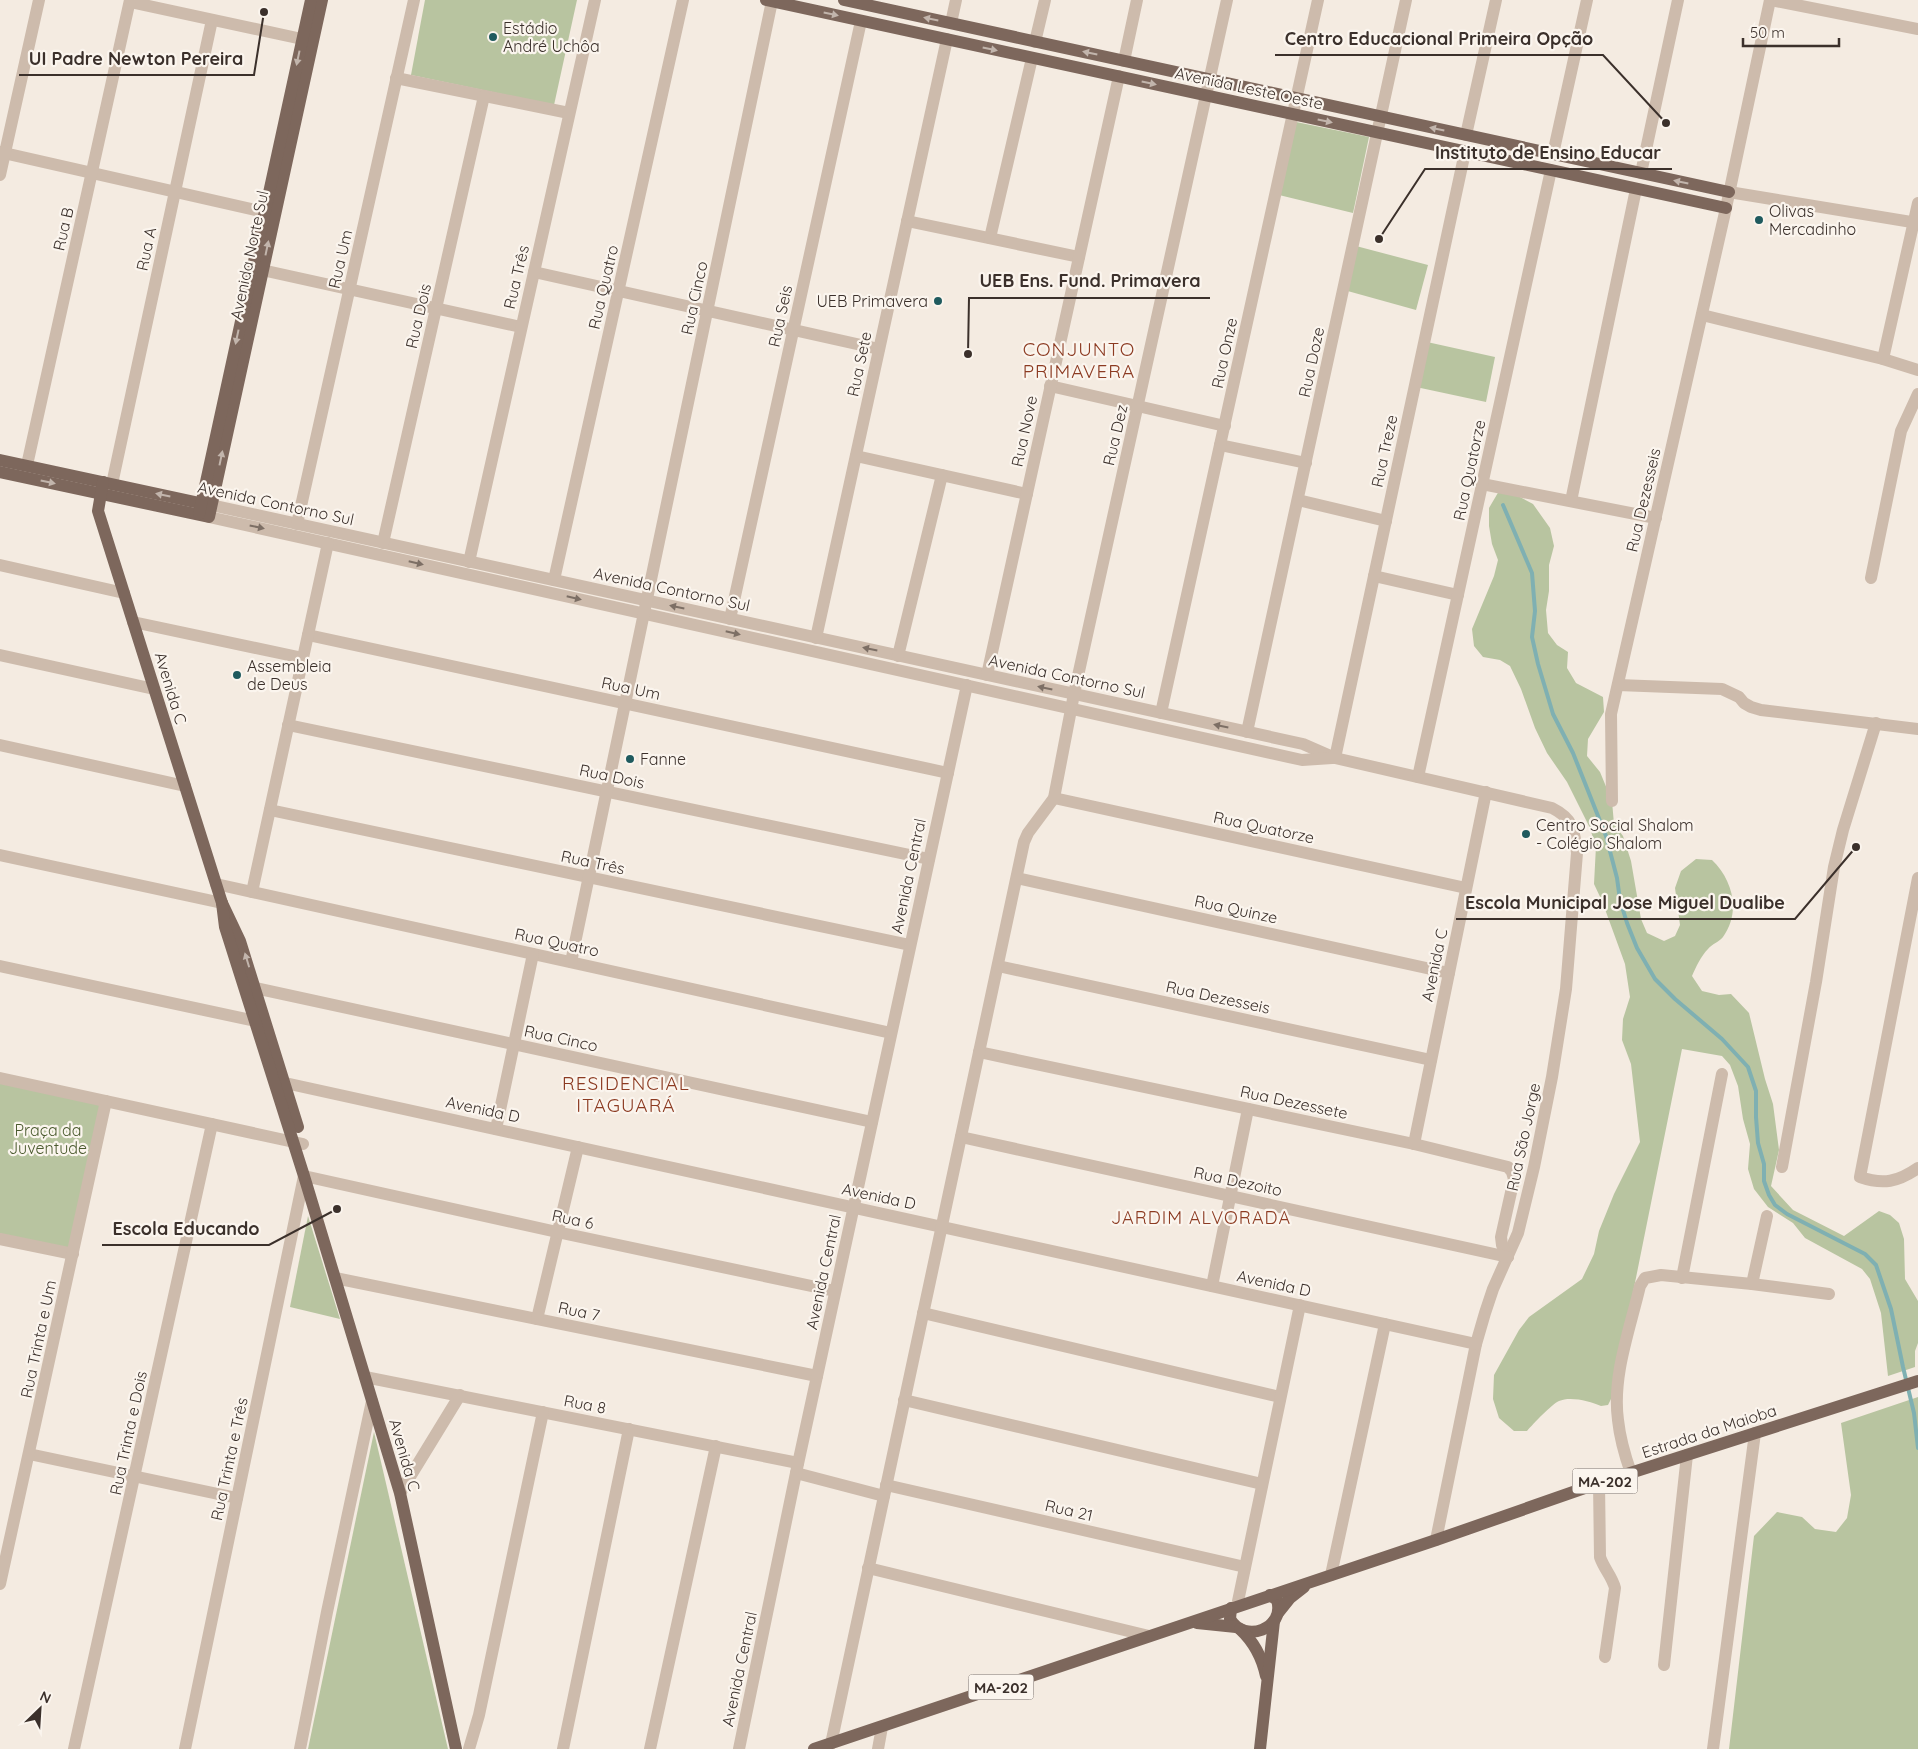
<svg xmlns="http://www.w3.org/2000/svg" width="1918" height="1749" viewBox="0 0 1918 1749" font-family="Quicksand,sans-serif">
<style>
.green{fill:#b8c4a0}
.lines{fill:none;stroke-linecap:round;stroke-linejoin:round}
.stream{stroke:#7fb0b2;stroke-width:4}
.minor{stroke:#cdbbac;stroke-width:12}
.major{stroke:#7d675c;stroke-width:12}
.oneway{fill:#c2b5ac}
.oneway2{fill:#7d6f65}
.poi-dot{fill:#1f5a5e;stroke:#fbf5ee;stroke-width:2}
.labels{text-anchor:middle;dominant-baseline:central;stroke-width:4.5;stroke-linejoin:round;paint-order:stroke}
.shield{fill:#fbf5ee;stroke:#756b66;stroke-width:1}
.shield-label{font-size:15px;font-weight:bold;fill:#3b302b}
.poi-label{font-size:16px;fill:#3b302b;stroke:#fbf5ee;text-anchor:start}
.street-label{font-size:16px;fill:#3b302b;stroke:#fbf5ee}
.park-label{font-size:16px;fill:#4a5a2e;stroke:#fbf5ee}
.neighbourhood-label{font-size:18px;letter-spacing:1px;fill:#8c3b22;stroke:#fbf5ee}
.quarter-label{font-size:19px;letter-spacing:1px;fill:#8c3b22;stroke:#fbf5ee}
.leader{fill:none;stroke:#3b302b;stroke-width:2}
.callout-dot{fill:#3b302b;stroke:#fbf5ee;stroke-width:2}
.callout-label{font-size:18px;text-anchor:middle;font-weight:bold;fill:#3b302b;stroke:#fbf5ee;stroke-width:4.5;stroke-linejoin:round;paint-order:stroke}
</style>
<rect width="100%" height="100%" fill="#f4ebe1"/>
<g class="green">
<path d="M 425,0 L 577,0 L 554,105 L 411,75 Z"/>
<path d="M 1296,122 L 1369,137 L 1353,213 L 1279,195 Z"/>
<path d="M 1356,246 L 1428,265 L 1416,310 L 1344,290 Z"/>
<path d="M 1427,342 L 1495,357 L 1486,402 L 1416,387 Z"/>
<path d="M 1499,491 L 1520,497 L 1533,504 L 1550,528 L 1554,546 L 1549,565 L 1549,591 L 1546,610 L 1548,633 L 1557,645 L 1568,652 L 1567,668 L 1576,683 L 1603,697 L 1604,712 L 1588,739 L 1587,756 L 1600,772 L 1612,801 L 1614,824 L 1623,836 L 1631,861 L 1641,919 L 1647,933 L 1664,941 L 1675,936 L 1680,925 L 1675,888 L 1681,871 L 1696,859 L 1712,860 C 1733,880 1741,912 1723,937 C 1719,942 1712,944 1708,949 C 1701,956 1696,967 1692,976 L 1702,991 L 1719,995 L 1731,994 L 1749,1013 L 1765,1079 L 1773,1104 L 1779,1150 L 1771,1186 L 1793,1210 L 1844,1236 L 1879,1211 L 1890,1215 L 1899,1223 L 1904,1239 L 1905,1279 L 1918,1301 L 1918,1343 L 1915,1351 L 1915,1367 L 1888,1376 L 1881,1313 L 1870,1279 L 1862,1269 L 1805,1238 L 1793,1223 L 1768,1207 L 1754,1189 L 1748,1169 L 1750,1144 L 1743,1119 L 1738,1086 L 1730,1065 L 1722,1056 L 1682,1049 L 1612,1397 L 1608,1405 L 1601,1406 C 1590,1401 1570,1396 1559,1401 C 1552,1404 1533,1424 1527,1431 L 1514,1431 L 1499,1418 L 1493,1399 L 1494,1375 L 1519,1330 L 1529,1317 L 1582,1279 L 1594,1254 L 1599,1231 L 1614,1194 L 1640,1142 L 1631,1064 L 1622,1040 L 1623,1019 L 1630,997 L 1625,964 L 1602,901 L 1594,884 L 1596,846 L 1589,826 L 1567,782 L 1547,753 L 1535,728 L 1521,689 L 1510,666 L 1500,660 L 1483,657 L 1474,646 L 1472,629 L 1494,576 L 1498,560 L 1492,544 L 1489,526 L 1489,508 Z"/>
<path d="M 0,1078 L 106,1101 L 73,1254 L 0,1239 Z"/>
<path d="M 308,1216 L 340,1319 L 290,1307 Z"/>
<path d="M 1918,1397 L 1918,1749 L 1729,1749 L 1754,1536 L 1777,1512 L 1802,1517 L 1815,1529 L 1836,1532 L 1847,1518 L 1851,1495 L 1841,1423 Z"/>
<path d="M 374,1432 L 448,1749 L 308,1749 Z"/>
</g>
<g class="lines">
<path class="stream" d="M 1503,505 L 1532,573 L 1535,611 L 1532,637 L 1538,664 L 1553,714 L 1573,753 L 1606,836 L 1617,878 L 1620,900 L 1627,923 L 1637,948 L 1655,979 L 1675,999 L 1722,1039 L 1748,1067 L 1756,1091 L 1756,1117 L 1758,1143 L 1764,1164 L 1764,1181 L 1769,1195 L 1775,1205 L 1787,1214 L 1865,1254 L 1876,1265 L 1891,1309 L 1903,1367 L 1914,1413 L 1918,1448"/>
<g class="minor">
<path d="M 1771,0 L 1918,29"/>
<path d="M 130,2 L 302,39"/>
<path d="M 951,23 L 956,0"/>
<path d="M 1035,42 L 1045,0"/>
<path d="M 1124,61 L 1137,0"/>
<path d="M 396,78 L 569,113"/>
<path d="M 1466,135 L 1496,0"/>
<path d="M 0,152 L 264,212"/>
<path d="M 1553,154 L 1587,0"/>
<path d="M 1641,173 L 1678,0"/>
<path d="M 0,175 L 39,0"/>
<path d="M 1729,192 L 1918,223"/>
<path d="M 907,221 L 1079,257"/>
<path d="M 990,238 L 1032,58"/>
<path d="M 262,270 L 521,327"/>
<path d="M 534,272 L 879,349"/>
<path d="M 1702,315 L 1883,359 L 1918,370"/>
<path d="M 1883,359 L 1918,203"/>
<path d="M 1050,386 L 1225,426"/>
<path d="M 1220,445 L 1306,463"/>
<path d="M 856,456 L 1027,494"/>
<path d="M 27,465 L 130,0"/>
<path d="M 112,484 L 212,20"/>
<path d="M 1482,484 L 1656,518"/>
<path d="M 1298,500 L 1386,521"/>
<path d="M 1571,501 L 1636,189"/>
<path d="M 211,505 L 1303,744 L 1335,758 L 1552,808 C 1574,819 1574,830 1577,853 L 1566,989 L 1552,1077 L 1534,1167 L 1518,1233 L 1493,1289 L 1485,1313 L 1476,1344 L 1436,1540"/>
<path d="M 209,517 L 1302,760 L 1332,758"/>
<path d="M 297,524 L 414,0"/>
<path d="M 383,543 L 484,96"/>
<path d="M 469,562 L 595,0"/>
<path d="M 0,565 L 124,593"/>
<path d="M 1374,576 L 1458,595"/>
<path d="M 1871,578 L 1901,431 L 1918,394"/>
<path d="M 554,580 L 683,0"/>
<path d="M 730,619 L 861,21"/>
<path d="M 133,622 L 303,658"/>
<path d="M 308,635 L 948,773"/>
<path d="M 816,638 L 947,39"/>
<path d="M 0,655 L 154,689"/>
<path d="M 898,656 L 942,475"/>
<path d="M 987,675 L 1119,76"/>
<path d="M 1618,685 L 1722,689 L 1739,697 L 1744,703 L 1751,707 L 1761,710 L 1918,729"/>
<path d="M 1161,713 L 1318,0"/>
<path d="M 288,725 L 929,859"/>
<path d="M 1247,732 L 1406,0"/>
<path d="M 0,745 L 185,786"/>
<path d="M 1335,758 L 1465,152"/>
<path d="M 1418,777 L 1551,170"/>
<path d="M 1054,798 L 1466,888"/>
<path d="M 1612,801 L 1611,714 L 1726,208 L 1770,0"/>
<path d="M 270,810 L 910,945"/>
<path d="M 0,855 L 222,903"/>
<path d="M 1017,878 L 1449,973"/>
<path d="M 1918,878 L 1860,1177 C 1883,1185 1898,1182 1918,1168"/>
<path d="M 216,884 L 891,1033"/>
<path d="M 252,892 L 328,543"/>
<path d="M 571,962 L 772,1"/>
<path d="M 0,966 L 255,1021"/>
<path d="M 998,966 L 1431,1060"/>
<path d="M 246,986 L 872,1122"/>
<path d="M 979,1052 L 1414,1144 L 1508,1167 L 1512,1172 L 1514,1179 L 1501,1237 L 1502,1245 L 1508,1257"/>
<path d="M 0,1078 L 303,1144"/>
<path d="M 276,1081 L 1476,1344"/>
<path d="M 496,1129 L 533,954"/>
<path d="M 961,1137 L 1508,1257"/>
<path d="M 1414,1144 L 1486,792"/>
<path d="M 1782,1167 L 1816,982 L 1834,867 L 1843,830 L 1876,723"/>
<path d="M 0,1239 L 73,1254"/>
<path d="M 335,1278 L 817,1376"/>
<path d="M 1682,1278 L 1722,1074"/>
<path d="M 1752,1284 L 1767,1216"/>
<path d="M 1212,1286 L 1248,1109"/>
<path d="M 923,1313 L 1280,1397"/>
<path d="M 537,1319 L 578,1147"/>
<path d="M 365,1377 L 798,1463"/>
<path d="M 904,1400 L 1262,1484"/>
<path d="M 29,1454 L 237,1498"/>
<path d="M 796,1473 L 884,1496"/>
<path d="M 1631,1473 C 1625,1456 1620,1439 1618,1420 C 1612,1376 1630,1329 1640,1286 L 1645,1278 L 1661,1275 L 1752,1284 L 1829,1294"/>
<path d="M 1599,1483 L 1600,1557 C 1604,1569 1612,1576 1615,1588 L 1605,1657"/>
<path d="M 886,1485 L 1245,1567"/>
<path d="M 400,1493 L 460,1395"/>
<path d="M 868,1568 L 1149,1636"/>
<path d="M 1331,1575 L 1385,1324"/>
<path d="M 0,1584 L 106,1101"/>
<path d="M 1237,1606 L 1300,1305"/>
<path d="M 1664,1665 L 1687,1455"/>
<path d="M 831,1744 L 1024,842 L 1028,833 L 1054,798 L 1074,694 L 1227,0"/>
<path d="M 74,1749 L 212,1124"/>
<path d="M 185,1749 L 304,1176 L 557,1232 L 835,1291"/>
<path d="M 300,1749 L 327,1612 L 372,1401"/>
<path d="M 469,1749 L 479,1715 L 543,1412"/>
<path d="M 563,1749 L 629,1429"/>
<path d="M 650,1749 L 716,1446"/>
<path d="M 739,1749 L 796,1473 L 967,685"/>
<path d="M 878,1749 L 882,1727"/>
<path d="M 1713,1749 L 1755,1433"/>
</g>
<g class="major">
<path d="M 766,0 L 1726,208"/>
<path d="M 844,0 L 1729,192"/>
<path d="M 0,460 L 209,505"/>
<path d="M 0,472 L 209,517 L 322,0"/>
<path d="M 103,482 L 98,511 L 222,903 L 240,941 L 298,1127"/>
<path d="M 199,514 L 311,0"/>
<path d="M 222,903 L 225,927 L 304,1176 L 400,1493 L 456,1749"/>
<path d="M 1231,1608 L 1230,1619 C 1244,1644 1286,1629 1277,1600 L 1270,1595"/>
<path d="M 1278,1613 L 1290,1598 L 1304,1587"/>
<path d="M 1197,1623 L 1236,1627"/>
<path d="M 1240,1629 C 1254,1642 1262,1657 1266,1676"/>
<path d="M 814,1749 L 1436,1540 L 1599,1483 L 1918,1381"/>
<path d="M 1260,1749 L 1274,1621"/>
</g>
</g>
<defs><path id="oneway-solid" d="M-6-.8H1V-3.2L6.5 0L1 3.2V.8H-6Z" transform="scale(1.25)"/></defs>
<g class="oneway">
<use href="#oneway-solid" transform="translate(831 14) rotate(12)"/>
<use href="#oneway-solid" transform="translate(931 19) rotate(-168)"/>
<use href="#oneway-solid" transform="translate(990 49) rotate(12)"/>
<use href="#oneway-solid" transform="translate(1090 53) rotate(-168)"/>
<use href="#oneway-solid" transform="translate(298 58) rotate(102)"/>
<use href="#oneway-solid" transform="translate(1149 83) rotate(12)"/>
<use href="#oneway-solid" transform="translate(1325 121) rotate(12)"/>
<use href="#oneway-solid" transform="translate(1437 129) rotate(-168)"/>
<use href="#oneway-solid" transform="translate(1681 182) rotate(-168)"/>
<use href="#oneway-solid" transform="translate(267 248) rotate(-78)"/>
<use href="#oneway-solid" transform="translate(237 337) rotate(102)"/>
<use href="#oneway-solid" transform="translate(221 458) rotate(-78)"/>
<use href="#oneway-solid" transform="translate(48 482) rotate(12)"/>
<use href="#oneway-solid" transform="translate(163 495) rotate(-168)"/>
<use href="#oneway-solid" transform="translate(247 960) rotate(-107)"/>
</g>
<g class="oneway2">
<use href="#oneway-solid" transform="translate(257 527) rotate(12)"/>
<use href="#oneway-solid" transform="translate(416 563) rotate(13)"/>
<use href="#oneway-solid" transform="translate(574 598) rotate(13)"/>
<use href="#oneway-solid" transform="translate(677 607) rotate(-168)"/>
<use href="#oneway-solid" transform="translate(733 633) rotate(13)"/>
<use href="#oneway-solid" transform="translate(870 649) rotate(-168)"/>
<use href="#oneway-solid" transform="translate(1045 688) rotate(-168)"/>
<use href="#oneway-solid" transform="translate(1221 726) rotate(-168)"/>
</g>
<g class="poi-dot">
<circle cx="493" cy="37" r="5"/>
<circle cx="1759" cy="220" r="5"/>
<circle cx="938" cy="301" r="5"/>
<circle cx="237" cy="675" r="5"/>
<circle cx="630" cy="759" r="5"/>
<circle cx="1526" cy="834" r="5"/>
</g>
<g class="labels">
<g class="shield">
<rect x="1572.5" y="1468.5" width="65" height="25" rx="4"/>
<rect x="968.5" y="1674.5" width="65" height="25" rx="4"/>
</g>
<g class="shield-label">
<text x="1605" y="1481">MA-202</text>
<text x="1001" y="1687">MA-202</text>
</g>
<g class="poi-label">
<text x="503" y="28">Estádio<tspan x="503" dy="18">André Uchôa</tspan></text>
<text x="1769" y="211">Olivas<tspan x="1769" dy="18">Mercadinho</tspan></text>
<text x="928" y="301" text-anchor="end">UEB Primavera</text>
<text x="247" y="666">Assembleia<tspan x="247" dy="18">de Deus</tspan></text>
<text x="640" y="759">Fanne</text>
<text x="1536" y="825">Centro Social Shalom<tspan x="1536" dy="18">- Colégio Shalom</tspan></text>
</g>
<g class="street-label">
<text transform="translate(1249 88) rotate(12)">Avenida Leste Oeste</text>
<text transform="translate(63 229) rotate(-77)">Rua B</text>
<text transform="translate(146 249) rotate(-78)">Rua A</text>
<text transform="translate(249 255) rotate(-78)">Avenida Norte Sul</text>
<text transform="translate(340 259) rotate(-77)">Rua Um</text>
<text transform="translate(516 277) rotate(-77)">Rua Três</text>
<text transform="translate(603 287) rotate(-77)">Rua Quatro</text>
<text transform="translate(694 298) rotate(-78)">Rua Cinco</text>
<text transform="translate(418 316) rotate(-77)">Rua Dois</text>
<text transform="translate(780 316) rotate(-78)">Rua Seis</text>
<text transform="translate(1224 353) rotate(-78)">Rua Onze</text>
<text transform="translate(1311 362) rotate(-78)">Rua Doze</text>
<text transform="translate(859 364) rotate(-78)">Rua Sete</text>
<text transform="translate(1024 431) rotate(-78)">Rua Nove</text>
<text transform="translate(1115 435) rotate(-77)">Rua Dez</text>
<text transform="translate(1384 451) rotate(-78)">Rua Treze</text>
<text transform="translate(1469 470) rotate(-78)">Rua Quatorze</text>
<text transform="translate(1643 500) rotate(-77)">Rua Dezesseis</text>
<text transform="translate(276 503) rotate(12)">Avenida Contorno Sul</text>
<text transform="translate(672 589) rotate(12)">Avenida Contorno Sul</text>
<text transform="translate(1067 676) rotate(12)">Avenida Contorno Sul</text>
<text transform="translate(171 688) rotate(73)">Avenida C</text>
<text transform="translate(631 688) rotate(12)">Rua Um</text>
<text transform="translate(612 776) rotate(12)">Rua Dois</text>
<text transform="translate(1264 827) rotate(12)">Rua Quatorze</text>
<text transform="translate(593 862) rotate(12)">Rua Três</text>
<text transform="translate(908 876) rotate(-78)">Avenida Central</text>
<text transform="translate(1236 909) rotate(12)">Rua Quinze</text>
<text transform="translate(557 942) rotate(12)">Rua Quatro</text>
<text transform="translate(1434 965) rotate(-78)">Avenida C</text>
<text transform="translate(1218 997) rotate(12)">Rua Dezesseis</text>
<text transform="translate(561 1038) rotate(12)">Rua Cinco</text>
<text transform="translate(1294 1102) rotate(12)">Rua Dezessete</text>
<text transform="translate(483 1109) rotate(12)">Avenida D</text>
<text transform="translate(1523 1137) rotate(-78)">Rua São Jorge</text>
<text transform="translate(1238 1181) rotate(12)">Rua Dezoito</text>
<text transform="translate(879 1196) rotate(12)">Avenida D</text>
<text transform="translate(573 1219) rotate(12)">Rua 6</text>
<text transform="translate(823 1272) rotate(-78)">Avenida Central</text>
<text transform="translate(1274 1283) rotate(12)">Avenida D</text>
<text transform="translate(579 1311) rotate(12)">Rua 7</text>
<text transform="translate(38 1339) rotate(-78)">Rua Trinta e Um</text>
<text transform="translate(585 1404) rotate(11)">Rua 8</text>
<text transform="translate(1709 1431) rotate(-18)">Estrada da Maioba</text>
<text transform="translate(128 1433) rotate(-78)">Rua Trinta e Dois</text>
<text transform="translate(405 1455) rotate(74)">Avenida C</text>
<text transform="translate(229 1459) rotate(-78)">Rua Trinta e Três</text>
<text transform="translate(1069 1510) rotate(13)">Rua 21</text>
<text transform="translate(739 1669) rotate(-78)">Avenida Central</text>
</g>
<g class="park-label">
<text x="48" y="1130">Praça da<tspan x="48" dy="18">Juventude</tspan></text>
</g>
<g class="neighbourhood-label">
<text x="1201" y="1217">JARDIM ALVORADA</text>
</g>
<g class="quarter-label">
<text x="1079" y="349">CONJUNTO<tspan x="1079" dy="22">PRIMAVERA</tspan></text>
<text x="626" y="1083">RESIDENCIAL<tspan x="626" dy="22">ITAGUARÁ</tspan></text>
</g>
</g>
<path class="leader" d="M1666 123L1603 55H1275M264 12L254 75H19M1379 239L1425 169H1672M968 354L969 298H1210M1856 847L1795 919H1456M337 1209L269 1245H102"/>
<g class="callout-dot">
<circle cx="1666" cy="123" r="5"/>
<circle cx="264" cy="12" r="5"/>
<circle cx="1379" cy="239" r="5"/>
<circle cx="968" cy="354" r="5"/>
<circle cx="1856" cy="847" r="5"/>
<circle cx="337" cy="1209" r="5"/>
</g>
<g class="callout-label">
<text x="1439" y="45">Centro Educacional Primeira Opção</text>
<text x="136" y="65">UI Padre Newton Pereira</text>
<text x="1548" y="159">Instituto de Ensino Educar</text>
<text x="1090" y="287">UEB Ens. Fund. Primavera</text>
<text x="1625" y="909">Escola Municipal Jose Miguel Dualibe</text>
<text x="186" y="1235">Escola Educando</text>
</g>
<g transform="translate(40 1709) rotate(25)" stroke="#fbf5ee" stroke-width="4" paint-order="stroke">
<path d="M0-4L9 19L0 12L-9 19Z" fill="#3b302b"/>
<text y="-8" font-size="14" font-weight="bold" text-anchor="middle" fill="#3b302b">N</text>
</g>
<path d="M1743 38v8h96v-8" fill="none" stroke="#3b302b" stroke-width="2.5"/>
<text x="1750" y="38" font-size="15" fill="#3b302b" stroke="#fbf5ee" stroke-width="4" paint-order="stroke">50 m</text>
</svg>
